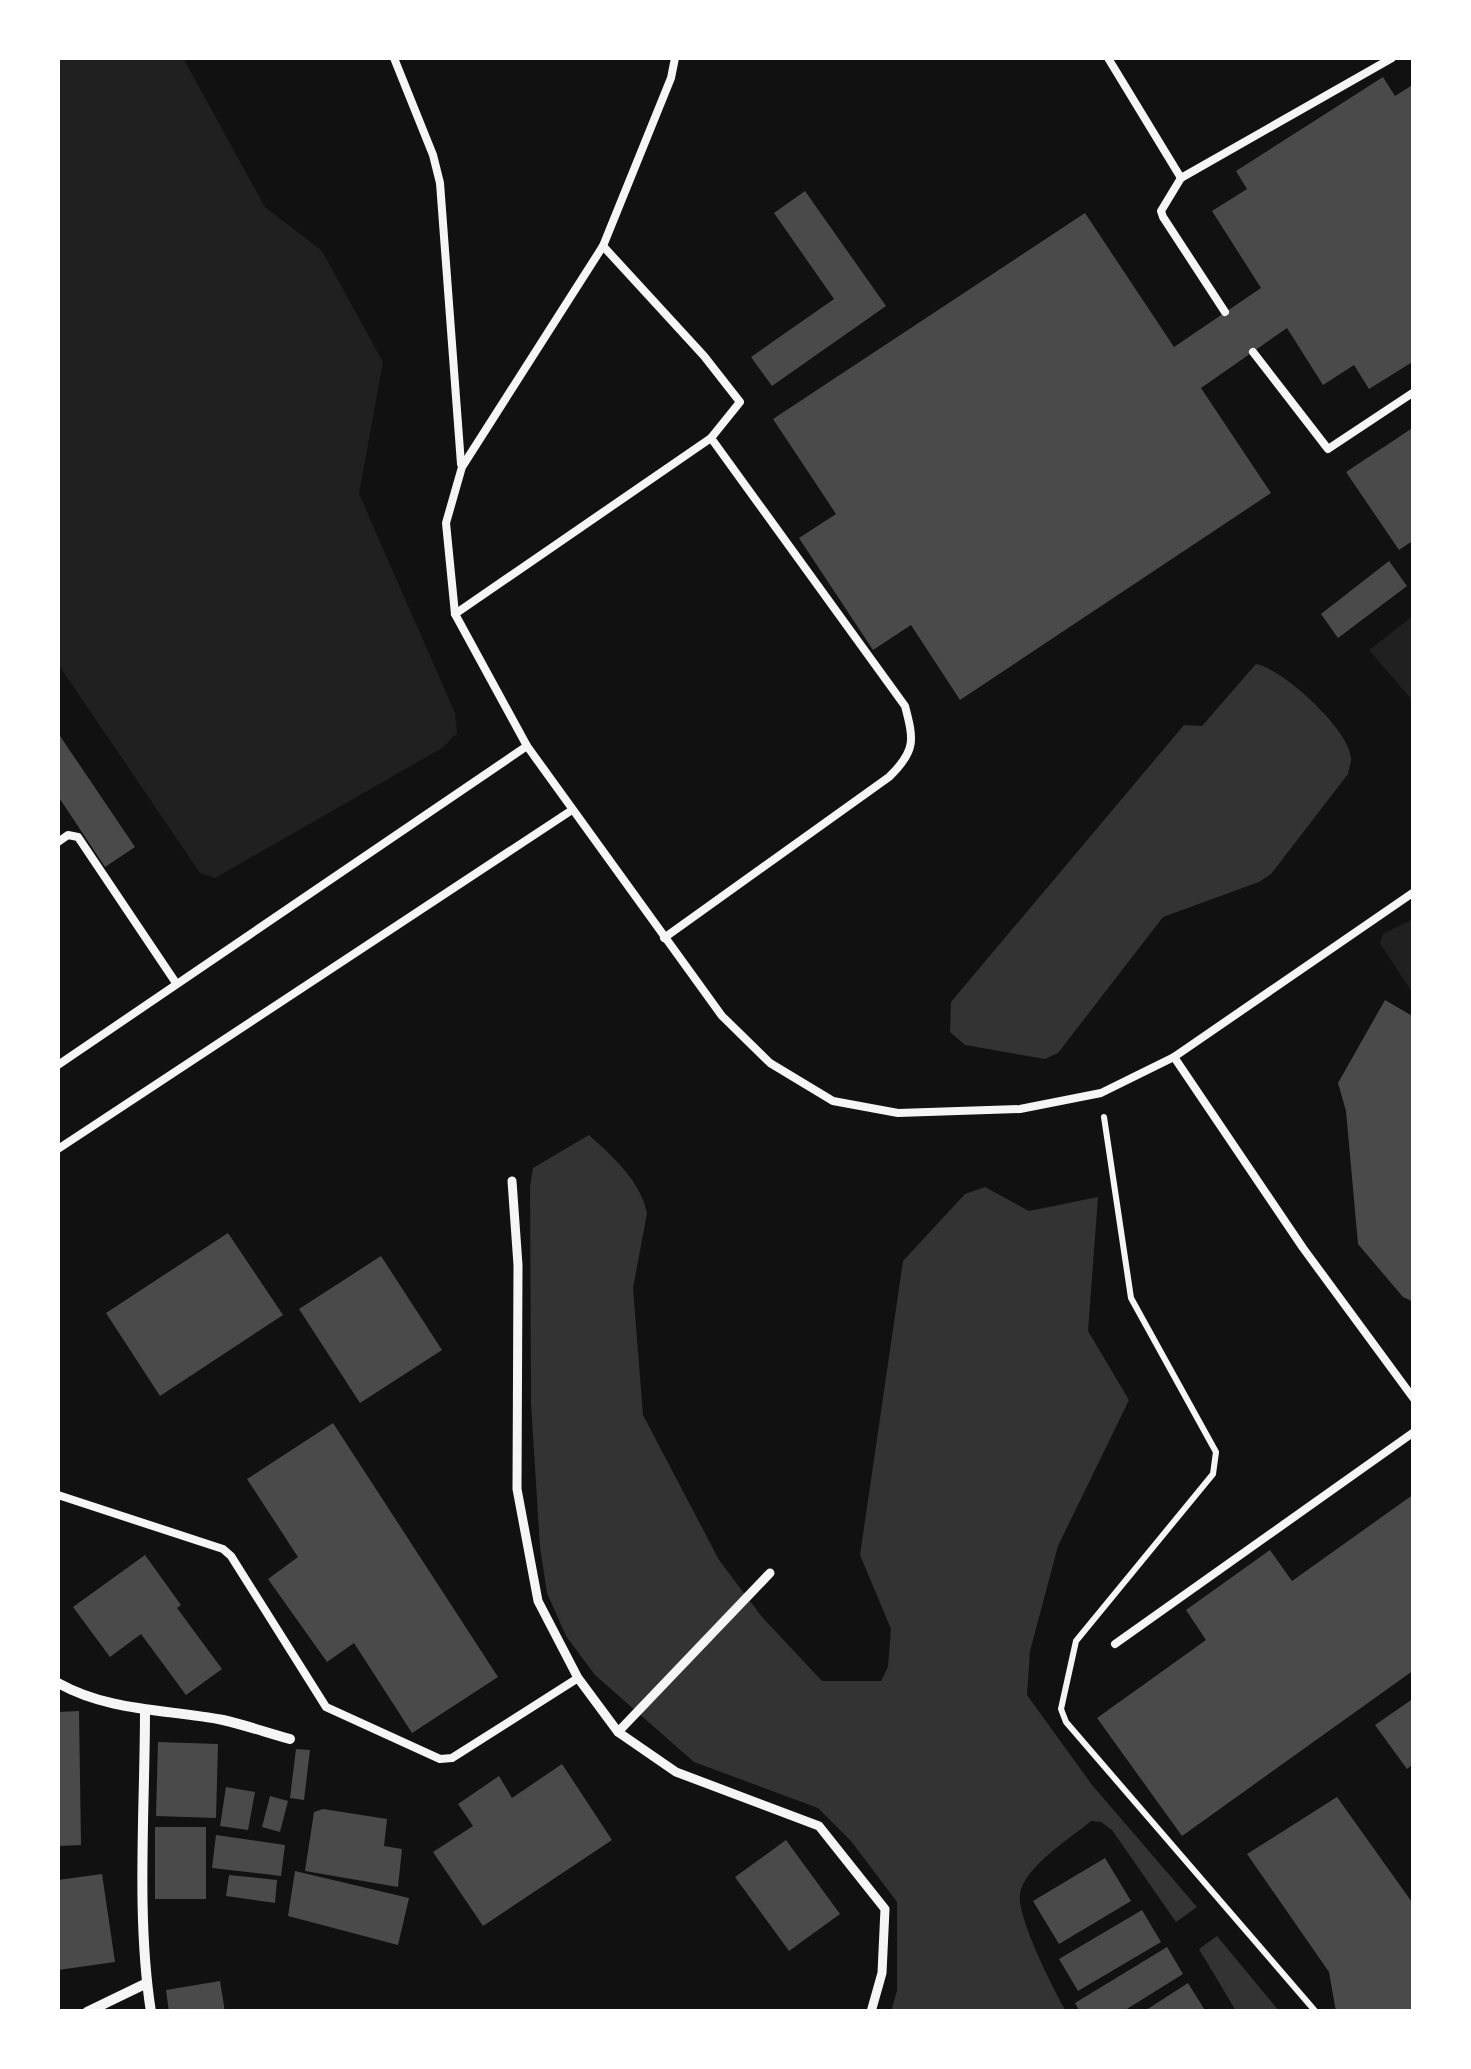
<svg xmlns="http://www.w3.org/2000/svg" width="1471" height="2069" viewBox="0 0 1471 2069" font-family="Raleway,sans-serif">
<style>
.green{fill:#202020}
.water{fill:#333}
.building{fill:#4a4a4a}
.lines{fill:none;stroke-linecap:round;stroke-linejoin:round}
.path{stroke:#f5f5f5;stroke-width:6}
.service{stroke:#f5f5f5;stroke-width:8}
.pedestrian{stroke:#f5f5f5;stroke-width:9}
.minor{stroke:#f5f5f5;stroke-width:10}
</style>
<rect width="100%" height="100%" fill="#111"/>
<g class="green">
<path d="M 58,58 L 183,58 L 265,207 L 322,251 L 383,362 L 359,494 L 455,713 L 457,733 L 442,748 L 215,878 L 200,873 L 58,664 Z"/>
<path d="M 1413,616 L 1413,701 L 1369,650 Z"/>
<path d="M 1413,919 L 1413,994 L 1380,943 L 1383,934 Z"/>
</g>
<g class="water">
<path d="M 1256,664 C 1283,669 1349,729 1351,758 C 1352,761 1348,771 1348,774 L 1271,874 L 1259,882 L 1163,917 L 1058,1053 L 1045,1059 L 965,1045 L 950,1032 L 951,1002 L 1184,725 L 1202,726 Z"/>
<path d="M 589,1135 C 613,1157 640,1180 647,1213 L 633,1288 L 643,1415 L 719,1560 L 762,1617 L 822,1681 L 881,1681 L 888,1667 L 891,1629 L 860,1555 L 903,1261 L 965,1194 L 985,1187 L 1029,1211 L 1098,1197 L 1088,1331 L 1129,1400 L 1058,1546 L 1030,1651 L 1027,1695 L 1092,1785 L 1197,1907 L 1176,1922 L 1112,1830 L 1101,1822 L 1091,1821 C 1071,1838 1024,1867 1020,1894 C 1016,1915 1054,1991 1066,2011 L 891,2011 L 897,1991 L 897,1902 L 851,1841 L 818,1808 L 694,1762 L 595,1675 L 566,1636 L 547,1593 L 540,1547 L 531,1403 L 530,1187 L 533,1168 Z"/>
<path d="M 1217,1936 L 1279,2011 L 1236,2011 L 1199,1949 Z"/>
</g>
<g class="building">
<path d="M 1383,77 L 1395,96 L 1414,84 L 1414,361 L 1369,389 L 1354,365 L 1323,385 L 1287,328 L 1201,388 L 1271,493 L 960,700 L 911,625 L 873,650 L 799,538 L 836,514 L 773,419 L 1085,213 L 1174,347 L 1261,288 L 1212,211 L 1247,189 L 1236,171 Z"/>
<path d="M 805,191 L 886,306 L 772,386 L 751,357 L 834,299 L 774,213 Z"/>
<path d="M 1414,427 L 1414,540 L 1399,550 L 1346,472 Z"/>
<path d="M 1389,561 L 1407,586 L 1338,638 L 1321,614 Z"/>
<path d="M 58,733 L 135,847 L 105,867 L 58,796 Z"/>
<path d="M 1385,1000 L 1414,1017 L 1414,1302 L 1403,1297 L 1358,1244 L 1346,1111 L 1338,1083 Z"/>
<path d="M 228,1233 L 283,1315 L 160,1396 L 106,1313 Z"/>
<path d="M 381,1256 L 442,1350 L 360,1403 L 299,1309 Z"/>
<path d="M 333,1423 L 498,1677 L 412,1733 L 354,1643 L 327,1662 L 268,1579 L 298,1557 L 247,1479 Z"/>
<path d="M 1414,1494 L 1414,1670 L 1182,1836 L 1097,1718 L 1206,1640 L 1186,1610 L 1270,1550 L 1292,1581 Z"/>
<path d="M 145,1555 L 181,1605 L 177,1608 L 222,1669 L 186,1695 L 141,1634 L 110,1657 L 73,1607 Z"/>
<path d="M 1414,1698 L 1414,1763 L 1407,1769 L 1375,1725 Z"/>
<path d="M 79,1711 L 81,1845 L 58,1846 L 58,1712 Z"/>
<path d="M 158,1742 L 218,1744 L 216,1818 L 156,1816 Z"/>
<path d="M 296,1749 L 310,1750 L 304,1800 L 290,1798 Z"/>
<path d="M 562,1764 L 612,1840 L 483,1926 L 433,1852 L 473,1826 L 458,1804 L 499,1776 L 512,1798 Z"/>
<path d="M 226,1787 L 255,1792 L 248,1830 L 220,1826 Z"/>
<path d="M 270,1796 L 288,1801 L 280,1832 L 262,1827 Z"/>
<path d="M 1337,1797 L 1414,1905 L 1414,2012 L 1336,2012 L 1329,1972 L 1247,1854 Z"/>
<path d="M 323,1809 L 387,1819 L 384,1846 L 402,1849 L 398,1887 L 305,1871 L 314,1812 Z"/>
<rect x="155" y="1827" width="51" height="72"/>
<path d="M 216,1835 L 285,1845 L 281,1876 L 212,1868 Z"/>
<path d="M 786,1840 L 840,1914 L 789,1951 L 735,1877 Z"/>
<path d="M 1105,1858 L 1131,1901 L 1059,1944 L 1033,1901 Z"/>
<path d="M 295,1871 L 409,1898 L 398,1945 L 288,1916 Z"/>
<path d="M 102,1874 L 115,1962 L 58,1970 L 58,1880 Z"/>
<path d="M 229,1875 L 277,1880 L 275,1903 L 226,1896 Z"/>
<path d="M 1142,1910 L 1161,1942 L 1078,1991 L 1059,1959 Z"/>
<path d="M 1167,1947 L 1183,1974 L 1122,2012 L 1080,2012 L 1075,2003 Z"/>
<path d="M 220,1981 L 225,2012 L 169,2012 L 166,1990 Z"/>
<path d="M 1188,1983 L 1206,2012 L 1143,2012 Z"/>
</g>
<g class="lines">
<path class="path" d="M 1104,1117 L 1131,1298 L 1216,1452 L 1213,1474 L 1076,1641 L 1061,1709 L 1066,1722 L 1316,2012"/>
<g class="service">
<path d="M 394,58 L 433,155 L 440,183 L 461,464"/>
<path d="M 675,58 L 671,78 L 603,246 L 462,467 L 446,523 L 455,614 L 527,746 L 722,1016 L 770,1063 L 833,1101 L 898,1113 L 1020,1109 L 1101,1093 L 1174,1057 L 1414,892"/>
<path d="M 1108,58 L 1181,178"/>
<path d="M 1225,312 L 1163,217 L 1161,211 L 1181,178 L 1392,58"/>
<path d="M 1253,352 L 1328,449 L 1414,392"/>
<path d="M 455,614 L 711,438 L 740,402 L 704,356 L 603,246"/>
<path d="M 58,842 L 68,835 L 78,837 L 176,983"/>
<path d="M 664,938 L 889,777 C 916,751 914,740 905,706 L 711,438"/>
<path d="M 1174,1057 L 1303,1248 L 1414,1399"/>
<path d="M 58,1065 L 527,746"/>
<path d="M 58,1149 L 572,810"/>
<path d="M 58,1495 L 223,1549 L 231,1556 L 326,1707 L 440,1759 L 452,1758 L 578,1678"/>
<path d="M 1115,1644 L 1414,1432"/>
</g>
<g class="pedestrian">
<path d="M 512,1181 L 518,1265 L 517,1489 L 538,1601 L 578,1678 L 618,1732 L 676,1772 L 819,1826 L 885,1909 L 882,1973 L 871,2012"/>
<path d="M 618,1732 L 770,1573"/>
</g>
<g class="minor">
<path d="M 58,1683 C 110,1712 166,1709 223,1720 C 245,1725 268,1733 290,1739"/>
<path d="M 145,1711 C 145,1808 136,1917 151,2012"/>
<path d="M 87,2012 L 147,1983"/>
</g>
</g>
<rect width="1471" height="2069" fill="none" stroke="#ffffff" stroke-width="120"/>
</svg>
